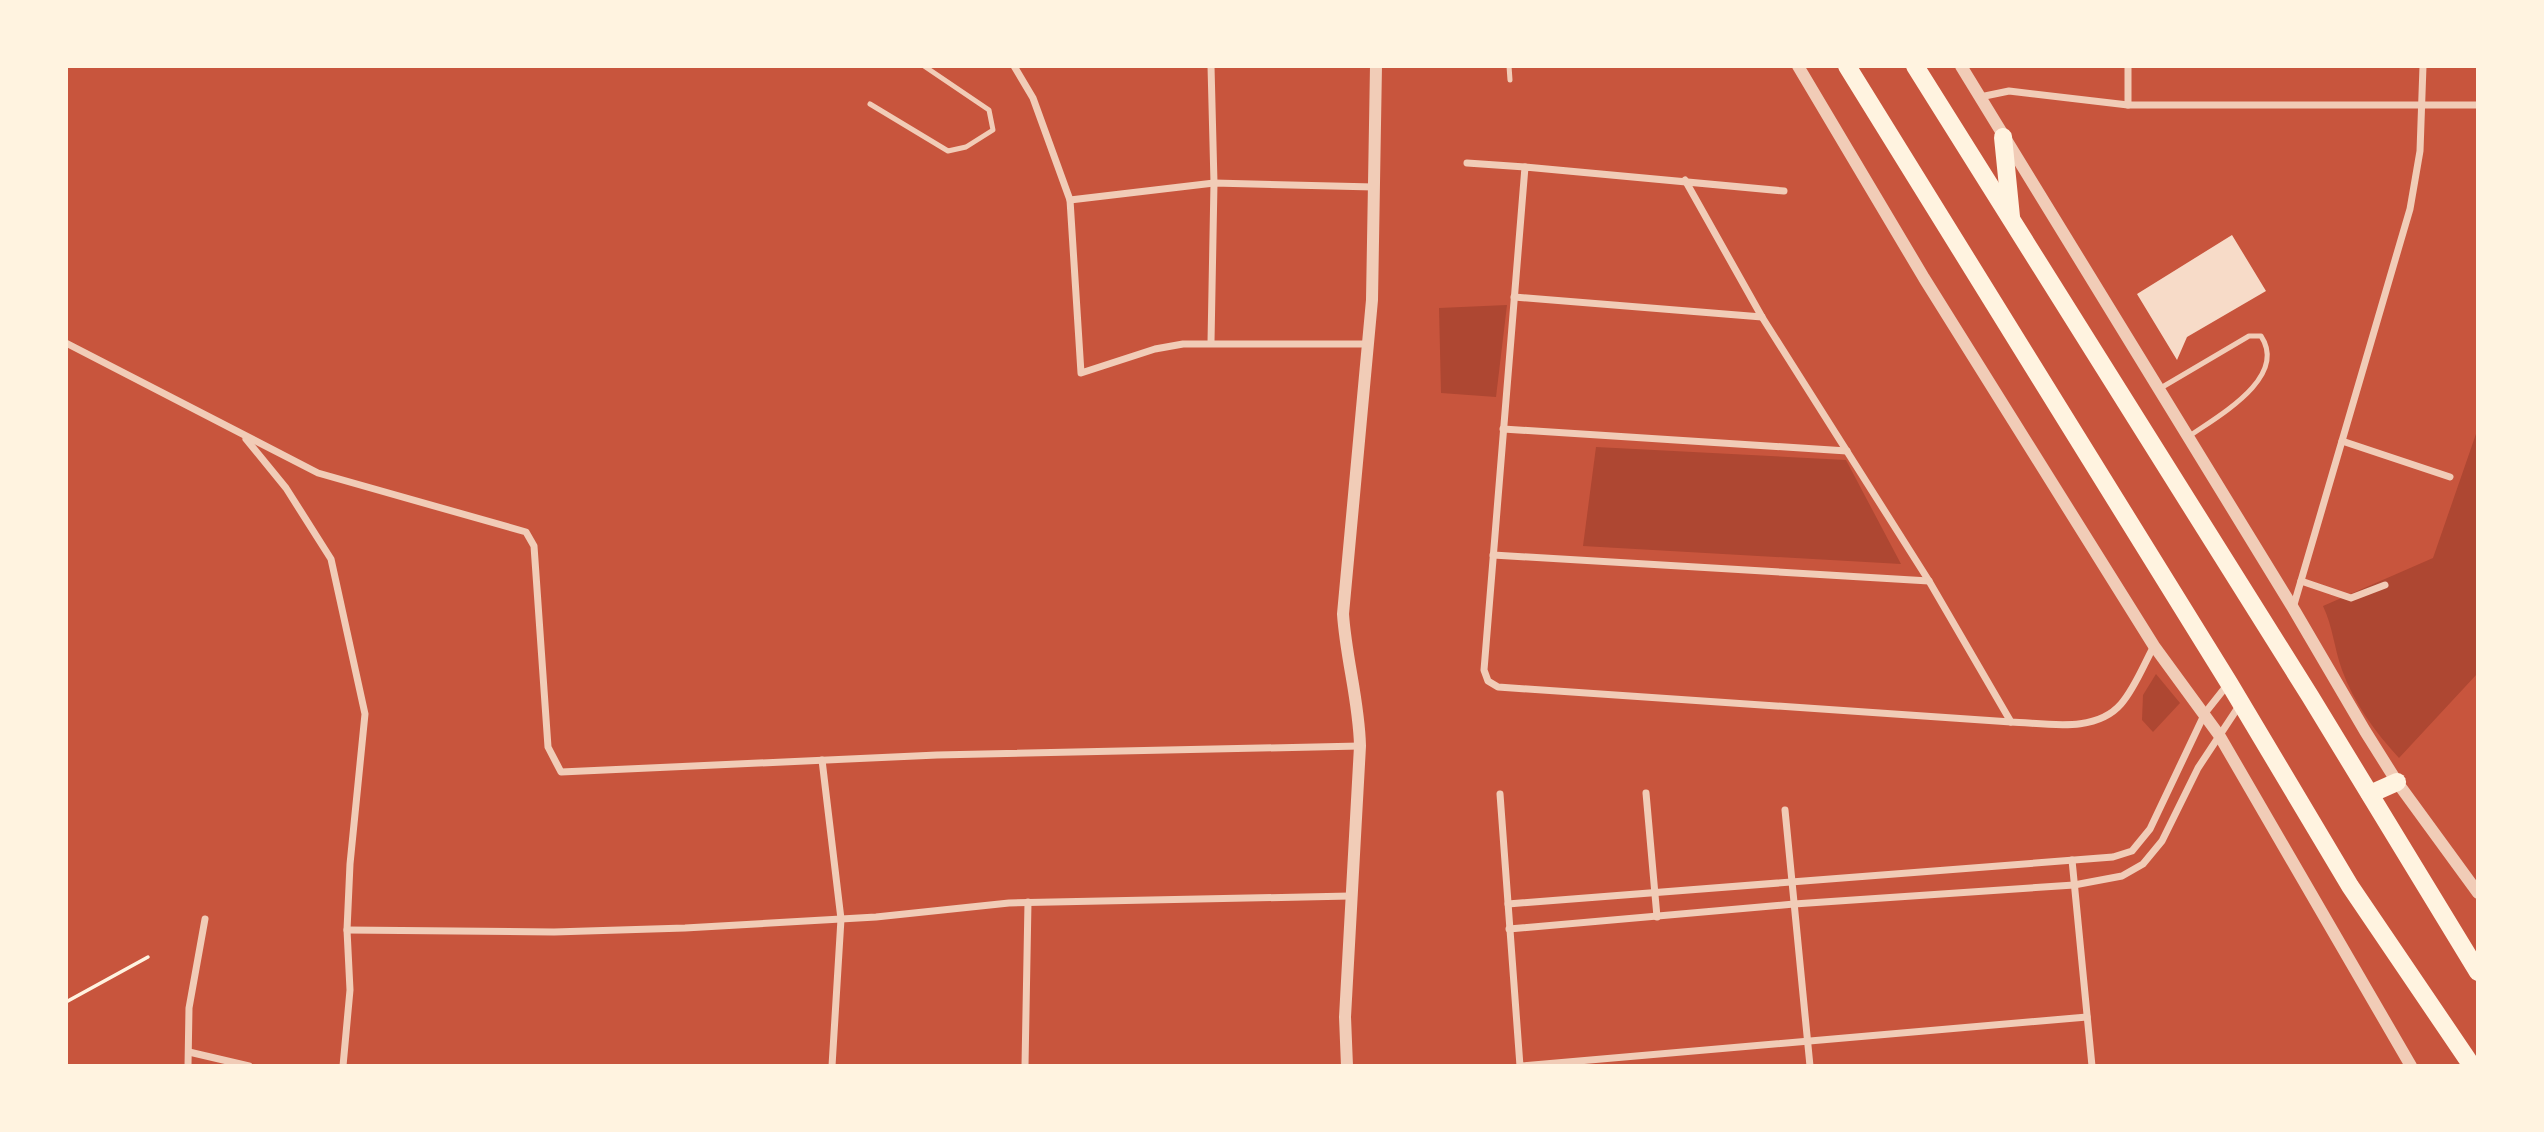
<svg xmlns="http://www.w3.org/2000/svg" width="2544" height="1132" viewBox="0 0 2544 1132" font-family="'Fira Sans',sans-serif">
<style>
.green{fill:#ae4732}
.building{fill:#f7dbc8}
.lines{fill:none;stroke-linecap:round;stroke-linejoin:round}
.path{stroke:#fff3e0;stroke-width:3.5}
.service{stroke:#f1ccb7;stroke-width:5}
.minor{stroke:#f1ccb7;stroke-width:7}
.tertiary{stroke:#f1ccb7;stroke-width:12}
.primary{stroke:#fff3e0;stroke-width:18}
</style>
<rect width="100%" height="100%" fill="#c8553d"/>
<g class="green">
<path d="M 1507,305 L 1496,397 L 1441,393 L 1439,308 Z"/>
<path d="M 2477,431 L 2477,674 L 2399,758 C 2375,732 2354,703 2342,670 C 2334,648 2333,627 2323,606 L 2433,558 Z"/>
<path d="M 1596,447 L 1846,460 L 1901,564 L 1583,546 Z"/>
<path d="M 2156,674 L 2180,703 L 2153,732 L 2142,720 L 2143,695 Z"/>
</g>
<path class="building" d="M 2232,235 L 2266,291 L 2187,337 L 2177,360 L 2137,294 Z"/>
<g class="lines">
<path class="path" d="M 66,1002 L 148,957"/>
<g class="service">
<path d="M 1509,66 L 1510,80"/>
<path d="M 870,104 L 948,151 L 966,147 L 993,130 L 989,110 L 924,66"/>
<path d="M 2159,389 L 2249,336 L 2261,336 C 2289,378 2216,417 2188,437"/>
</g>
<g class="minor">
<path d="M 1014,66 L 1033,98 L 1070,200 L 1081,373 L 1155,349 L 1183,344 L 1367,344"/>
<path d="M 1211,66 L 1214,183 L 1211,342"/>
<path d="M 1980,97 L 2009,91 L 2128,105 L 2478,105"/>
<path d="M 2128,105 L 2128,66"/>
<path d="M 1467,163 L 1525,167"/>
<path d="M 1685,180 L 1762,317 L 1929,581 L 2011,722"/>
<path d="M 1784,191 L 1525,167 L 1484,670 L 1488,681 L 1498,687 L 2011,722 C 2046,723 2095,734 2121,704 C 2135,688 2144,664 2154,646"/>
<path d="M 1070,200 L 1214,183 L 1374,187"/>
<path d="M 1514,297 L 1762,317"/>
<path d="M 66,343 L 318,473 L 526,532 L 534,546 L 548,747 L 561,772 L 937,755 L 1360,746"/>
<path d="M 1503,429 L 1847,451"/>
<path d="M 246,439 L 286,488 L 331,559 L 365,714 L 350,864 L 347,930 L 350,990 L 343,1066"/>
<path d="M 2342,441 L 2450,477"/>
<path d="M 1493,555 L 1929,581"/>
<path d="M 2301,581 L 2351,598 L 2385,585"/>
<path d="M 2293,608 L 2410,209 L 2420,151 L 2423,66"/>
<path d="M 822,760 L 841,919 L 832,1066"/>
<path d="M 1646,793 L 1657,917"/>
<path d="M 1500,794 L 1520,1066"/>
<path d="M 1785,810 L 1810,1066"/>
<path d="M 2072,860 L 2092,1066"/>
<path d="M 1508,904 L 2113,857 L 2132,851 L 2150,829 L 2205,713 L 2228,684"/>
<path d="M 1509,929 L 1794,904 L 2074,885 L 2122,876 L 2143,864 L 2162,841 L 2198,768 L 2239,706"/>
<path d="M 347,930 L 554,932 L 685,928 L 876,917 L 1009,903 L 1350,896"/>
<path d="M 189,1052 L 249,1066"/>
<path d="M 188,1066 L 189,1008 L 205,919"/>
<path d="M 1025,1066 L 1028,902"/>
<path d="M 1520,1066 L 2087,1017"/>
</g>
<g class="tertiary">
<path d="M 1798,66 L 1924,278 L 2154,646 L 2219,735 L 2411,1066"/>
<path d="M 1961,66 L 2293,608 L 2365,731 L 2397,782 L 2478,893"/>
<path d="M 1347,1066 L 1345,1017 L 1360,746 C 1359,701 1346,659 1343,614 L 1372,300 L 1376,66"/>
</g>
<g class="primary">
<path d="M 1847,66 L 2229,683 L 2350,886 L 2472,1066"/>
<path d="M 1915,66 L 2310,696 L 2478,972"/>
<path d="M 2003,137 L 2011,217"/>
<path d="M 2370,794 L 2397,782"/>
</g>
</g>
<rect width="2544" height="1132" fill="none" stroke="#fff3e0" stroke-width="136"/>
</svg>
